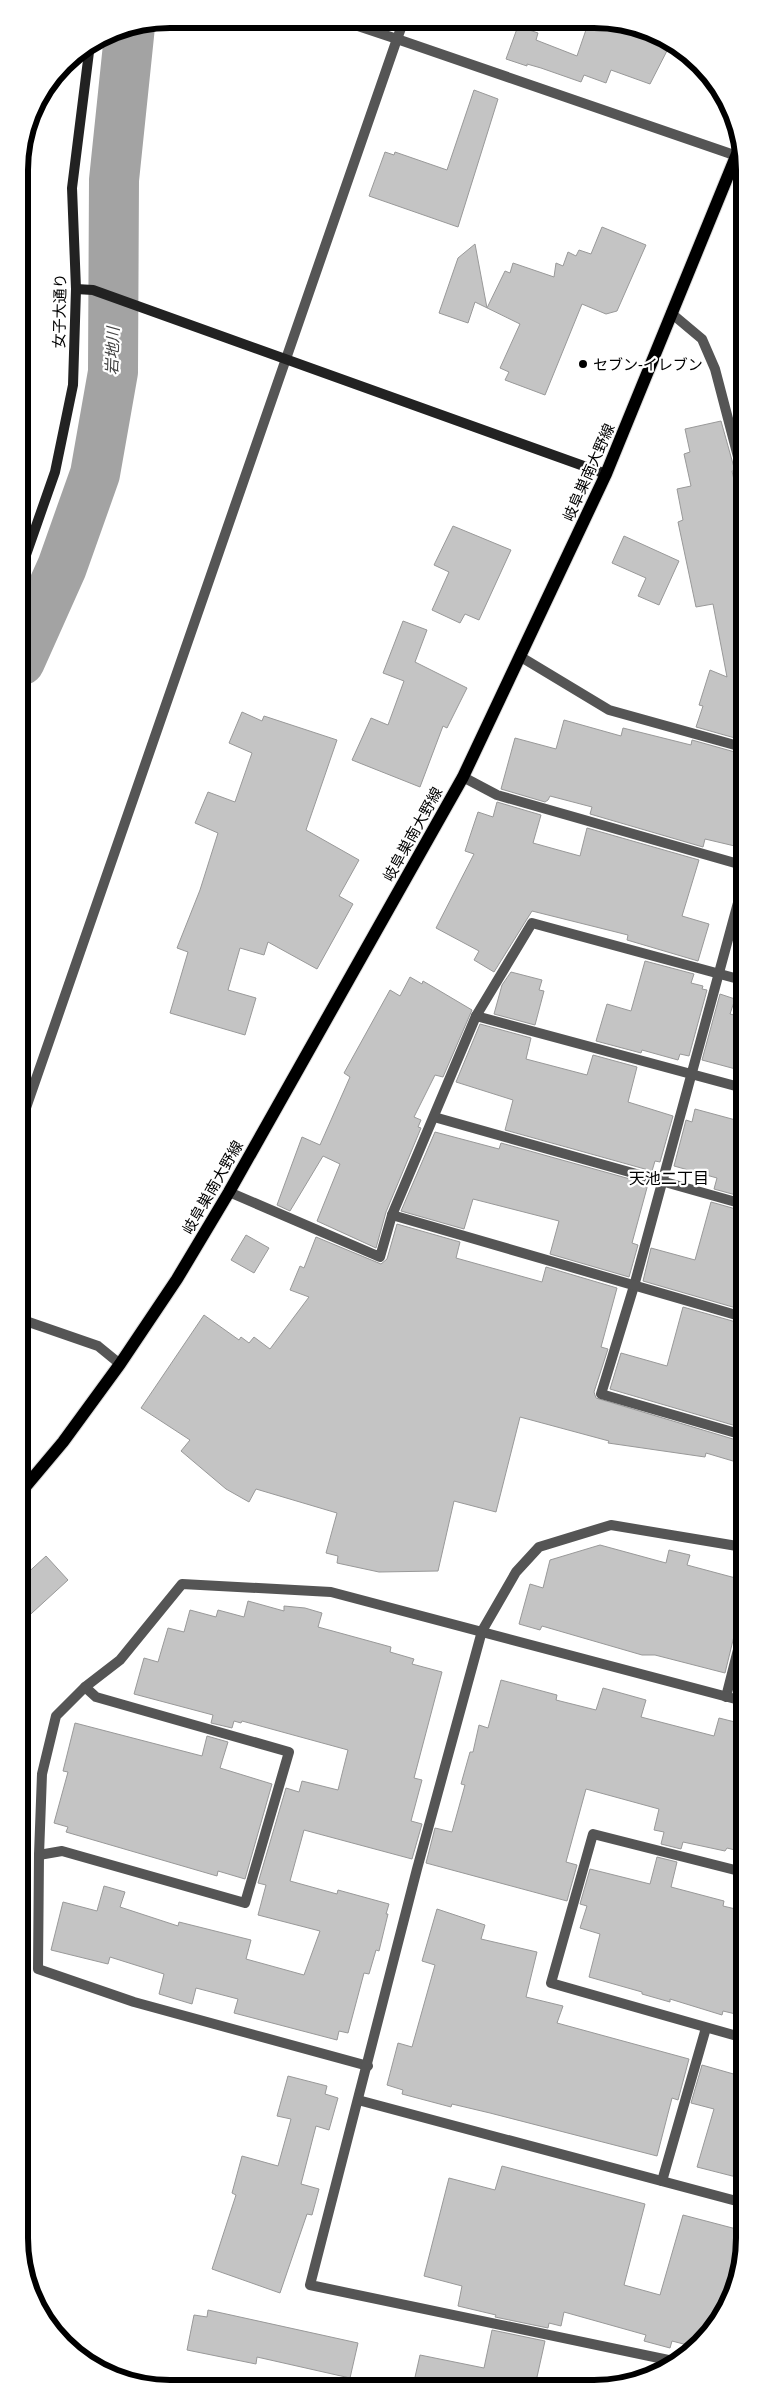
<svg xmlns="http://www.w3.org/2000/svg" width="763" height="2408" viewBox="0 0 763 2408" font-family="'Noto Sans','Noto Sans JP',sans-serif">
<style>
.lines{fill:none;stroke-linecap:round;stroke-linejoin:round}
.river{stroke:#a3a3a3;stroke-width:50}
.building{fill:#c4c4c4;stroke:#999}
.primary-casing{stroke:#dbdbdb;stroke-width:14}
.street{stroke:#555;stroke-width:10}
.secondary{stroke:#222;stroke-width:10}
.primary{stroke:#000;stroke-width:12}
.poi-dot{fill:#000;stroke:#fff;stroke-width:2}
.labels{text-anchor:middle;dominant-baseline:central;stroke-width:4.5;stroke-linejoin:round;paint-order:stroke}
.street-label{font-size:15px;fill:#000;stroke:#fff}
.poi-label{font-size:15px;fill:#000;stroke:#fff;text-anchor:start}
.water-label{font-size:16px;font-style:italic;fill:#444;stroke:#fff}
.neighbourhood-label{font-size:16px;fill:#000;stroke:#fff}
.rim{fill:none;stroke:#000;stroke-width:6}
</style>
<rect width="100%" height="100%" fill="#fff"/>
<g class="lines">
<path class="river" d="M 20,661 L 62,567 L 95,474 L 113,372 L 114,180 L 130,26"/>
</g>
<g class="building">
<path d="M 589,21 L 624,22 L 672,41 L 650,84 L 611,70 L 606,83 L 584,75 L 581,82 L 541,68 L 527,64 L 527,66 L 506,59 L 518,26 L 538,33 L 536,40 L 577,56 Z"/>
<path d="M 474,90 L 498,99 L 458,227 L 369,196 L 385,152 L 394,155 L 395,152 L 447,170 Z"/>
<path d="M 602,227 L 646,245 L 617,311 L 606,314 L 582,304 L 545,395 L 505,380 L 509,372 L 500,368 L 520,324 L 475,302 L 468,323 L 439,313 L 458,258 L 475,244 L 487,308 L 505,271 L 510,273 L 513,263 L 554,277 L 556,263 L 563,266 L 568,252 L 576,256 L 579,250 L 591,254 Z"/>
<path d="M 721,421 L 735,471 L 732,471 L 742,516 L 742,740 L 696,727 L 703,706 L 699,705 L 710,670 L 727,677 L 713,604 L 696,607 L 678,522 L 683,520 L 677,489 L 691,486 L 684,454 L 690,452 L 685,429 Z"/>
<path d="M 453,526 L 511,550 L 479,620 L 465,614 L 460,623 L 432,610 L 449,572 L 434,565 Z"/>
<path d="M 624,536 L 679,561 L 659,605 L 638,596 L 646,578 L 612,563 Z"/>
<path d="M 403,621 L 427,630 L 415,662 L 467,688 L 447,728 L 443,726 L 420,787 L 352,760 L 371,718 L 388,725 L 404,681 L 383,673 Z"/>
<path d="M 242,712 L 262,721 L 264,716 L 337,740 L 306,830 L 359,860 L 339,896 L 353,904 L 317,969 L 268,942 L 264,955 L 240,948 L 228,990 L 256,998 L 245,1035 L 170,1013 L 188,952 L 177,948 L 200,890 L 218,833 L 195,823 L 208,792 L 235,802 L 252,753 L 229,743 Z"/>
<path d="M 564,720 L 621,736 L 623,728 L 691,745 L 692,740 L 742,754 L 742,833 L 739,847 L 705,839 L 703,847 L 590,814 L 592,807 L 550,796 L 548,800 L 545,802 L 501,789 L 515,738 L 556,749 Z"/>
<path d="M 497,802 L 541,815 L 533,843 L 580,856 L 587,828 L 699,860 L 682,916 L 709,924 L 698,961 L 627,940 L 628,935 L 532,911 L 494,972 L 474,960 L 479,951 L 436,928 L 474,854 L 465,851 L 478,812 L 493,817 Z"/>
<path d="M 645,961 L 694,974 L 691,983 L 703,986 L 702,989 L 707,990 L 689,1056 L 680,1054 L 678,1060 L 642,1050 L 641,1053 L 596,1041 L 607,1004 L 631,1011 Z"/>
<path d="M 511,972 L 542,980 L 539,990 L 544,991 L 535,1025 L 494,1014 L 502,985 Z"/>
<path d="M 410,977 L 422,984 L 423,981 L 472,1010 L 443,1077 L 435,1075 L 414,1117 L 421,1120 L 418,1127 L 421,1128 L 386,1212 L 376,1248 L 317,1221 L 340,1164 L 323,1156 L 290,1211 L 277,1205 L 302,1137 L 320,1145 L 350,1077 L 344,1073 L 390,990 L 400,996 Z"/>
<path d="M 720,994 L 735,999 L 730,1014 L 742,1017 L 743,1071 L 702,1060 Z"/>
<path d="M 480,1024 L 531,1038 L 526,1059 L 587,1075 L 593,1055 L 637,1067 L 628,1102 L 673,1116 L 660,1162 L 655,1161 L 652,1171 L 505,1130 L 513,1100 L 456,1082 Z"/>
<path d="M 695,1109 L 743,1122 L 743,1197 L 714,1189 L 717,1178 L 674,1166 L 686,1120 L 692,1122 Z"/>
<path d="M 435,1132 L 499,1149 L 501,1143 L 648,1184 L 632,1243 L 638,1245 L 629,1277 L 550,1254 L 559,1221 L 473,1199 L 464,1229 L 401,1211 Z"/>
<path d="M 711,1202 L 743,1211 L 743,1310 L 643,1281 L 651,1248 L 695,1260 Z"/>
<path d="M 397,1224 L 460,1242 L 456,1258 L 542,1282 L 546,1267 L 617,1288 L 601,1347 L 608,1349 L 594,1392 L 596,1398 L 743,1442 L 743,1464 L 706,1453 L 705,1457 L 608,1443 L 609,1441 L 520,1417 L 496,1512 L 454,1501 L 438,1571 L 379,1572 L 337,1563 L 338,1556 L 326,1553 L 337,1513 L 256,1489 L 249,1502 L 226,1489 L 181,1451 L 190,1440 L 141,1408 L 204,1315 L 239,1340 L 241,1337 L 249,1343 L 254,1337 L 270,1349 L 309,1297 L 290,1290 L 300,1266 L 304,1268 L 316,1237 L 381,1264 L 387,1259 Z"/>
<path d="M 246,1235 L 269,1248 L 254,1273 L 231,1260 Z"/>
<path d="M 683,1307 L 743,1324 L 743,1428 L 610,1389 L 621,1353 L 667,1366 Z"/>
<path d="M 600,1545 L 666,1563 L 669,1550 L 690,1555 L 687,1565 L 743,1580 L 743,1623 L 736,1628 L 725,1673 L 655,1655 L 642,1655 L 542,1626 L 540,1630 L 519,1624 L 530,1584 L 543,1588 L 550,1560 Z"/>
<path d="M 46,1556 L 68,1580 L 21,1623 L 21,1579 Z"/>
<path d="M 248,1601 L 284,1611 L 284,1606 L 305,1608 L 322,1613 L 318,1627 L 391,1647 L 390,1652 L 414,1659 L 412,1664 L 442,1672 L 414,1778 L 422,1780 L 411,1821 L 422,1824 L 412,1859 L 304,1830 L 290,1881 L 337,1894 L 338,1890 L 389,1904 L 386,1914 L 388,1914 L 379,1951 L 376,1950 L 369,1974 L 364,1973 L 348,2033 L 339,2031 L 337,2040 L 234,2013 L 238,1999 L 196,1988 L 192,2004 L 159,1994 L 164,1974 L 110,1957 L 108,1964 L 51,1950 L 63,1902 L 97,1911 L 104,1886 L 125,1892 L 120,1907 L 178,1926 L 179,1922 L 251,1940 L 246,1959 L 304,1975 L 320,1931 L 258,1915 L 266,1885 L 258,1883 L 286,1788 L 299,1792 L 302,1781 L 338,1790 L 348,1750 L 242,1721 L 241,1723 L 234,1721 L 232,1728 L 211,1723 L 213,1715 L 134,1694 L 144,1658 L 158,1662 L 168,1628 L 184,1632 L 190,1610 L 216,1617 L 218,1610 L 244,1617 Z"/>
<path d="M 501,1680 L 557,1695 L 556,1700 L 596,1710 L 603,1688 L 646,1700 L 641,1717 L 714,1736 L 719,1718 L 743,1724 L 743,1852 L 727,1848 L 725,1851 L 683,1842 L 681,1849 L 661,1844 L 664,1832 L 654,1830 L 659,1809 L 586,1789 L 566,1862 L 577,1865 L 567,1901 L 426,1863 L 435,1828 L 452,1832 L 465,1785 L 461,1784 L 470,1752 L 473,1752 L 479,1725 L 488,1728 Z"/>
<path d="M 75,1723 L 202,1756 L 207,1736 L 228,1742 L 220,1768 L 272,1784 L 245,1879 L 218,1871 L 217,1876 L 66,1832 L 68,1827 L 54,1823 L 68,1772 L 63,1771 Z"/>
<path d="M 657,1857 L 677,1862 L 671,1887 L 724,1901 L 723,1906 L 744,1911 L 744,2016 L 723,2011 L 722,2015 L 670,1999 L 670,2002 L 642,1994 L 642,1992 L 589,1977 L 600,1934 L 580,1928 L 587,1906 L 580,1904 L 590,1869 L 650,1884 Z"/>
<path d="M 437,1909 L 485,1925 L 481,1939 L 537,1952 L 526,1997 L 563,2006 L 557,2023 L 689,2059 L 678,2100 L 672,2098 L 657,2156 L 490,2113 L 452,2104 L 451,2107 L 402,2094 L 403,2090 L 387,2085 L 398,2043 L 412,2047 L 435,1965 L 422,1961 Z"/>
<path d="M 702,2065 L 744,2077 L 744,2179 L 697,2167 L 714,2109 L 691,2103 Z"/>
<path d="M 288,2076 L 327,2086 L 325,2094 L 338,2098 L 329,2130 L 316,2126 L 301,2184 L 319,2189 L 312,2215 L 307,2214 L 280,2293 L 212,2269 L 236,2195 L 232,2193 L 242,2156 L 278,2166 L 291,2119 L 277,2116 Z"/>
<path d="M 502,2166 L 645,2204 L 624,2285 L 660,2295 L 683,2215 L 744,2231 L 744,2248 L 733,2296 L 707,2338 L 695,2347 L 672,2341 L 670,2348 L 644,2341 L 646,2335 L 564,2312 L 561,2326 L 549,2323 L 548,2328 L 495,2317 L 496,2315 L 458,2306 L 462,2286 L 424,2276 L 449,2178 L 495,2190 Z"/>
<path d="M 208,2310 L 358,2343 L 350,2378 L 257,2357 L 256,2364 L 187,2350 L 194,2315 L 207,2317 Z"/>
<path d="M 492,2330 L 545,2341 L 535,2386 L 413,2386 L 420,2355 L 484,2368 Z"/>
</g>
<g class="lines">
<g class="primary-casing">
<path id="primary" d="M 21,1492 L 63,1442 L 120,1364 L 177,1279 L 229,1192 L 463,777 L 606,474 L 741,144"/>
</g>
<g class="street">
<path d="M 340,20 L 397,39 L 404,20"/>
<path d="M 671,313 L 702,339 L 715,369 L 742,472"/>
<path d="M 521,657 L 609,710 L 742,747"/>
<path d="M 463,777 L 497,795 L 742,865"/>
<path d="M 742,888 L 634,1286 L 601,1394 L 743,1435"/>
<path d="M 476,1016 L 532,923 L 742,980"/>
<path d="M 434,1117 L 743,1204"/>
<path d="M 20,1125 L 397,39 L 737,156"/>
<path d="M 229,1192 L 380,1257 L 392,1215 L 476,1016 L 743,1088"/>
<path d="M 392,1215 L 743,1317"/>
<path d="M 20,1319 L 98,1346 L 120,1364"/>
<path d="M 726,1697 L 743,1630"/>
<path d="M 39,1855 L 62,1851 L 245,1903 L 289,1752 L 96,1697 L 85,1687"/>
<path d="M 743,1872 L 593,1834 L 551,1983 L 744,2038"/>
<path d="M 368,2066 L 134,2002 L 38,1969 L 39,1855 L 42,1774 L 56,1716 L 85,1687 L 120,1660 L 182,1584 L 331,1592 L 743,1701"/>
<path d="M 358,2100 L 744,2203"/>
<path d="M 662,2181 L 706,2028"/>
<path d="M 678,2362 L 310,2285 L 417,1869 L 482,1631 L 516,1572 L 539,1547 L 611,1525 L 743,1547"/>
</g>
<g class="secondary">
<path d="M 76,289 L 93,290 L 606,474"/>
<path d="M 20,572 L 55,472 L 73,385 L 76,289 L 72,188 L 90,44"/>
</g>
<use href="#primary" class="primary"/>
</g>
<circle class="poi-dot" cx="583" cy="364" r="5"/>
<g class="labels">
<g class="street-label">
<text transform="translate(59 311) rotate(-89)">女子大通り</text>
<text transform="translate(588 472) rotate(-66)">岐阜巣南大野線</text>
<text transform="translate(412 834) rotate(-61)">岐阜巣南大野線</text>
<text transform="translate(212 1187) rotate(-60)">岐阜巣南大野線</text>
</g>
<g class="poi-label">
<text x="593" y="364">セブン-イレブン</text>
</g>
<g class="water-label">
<text transform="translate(112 351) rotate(-88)">岩地川</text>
</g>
<g class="neighbourhood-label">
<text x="669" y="1178">天池二丁目</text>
</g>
</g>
<path d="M0 0H763V2408H0ZM170 28H594A142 142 0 0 1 736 170V2238A142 142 0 0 1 594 2380H170A142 142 0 0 1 28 2238V170A142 142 0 0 1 170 28Z" fill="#fff" fill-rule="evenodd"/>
<path class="rim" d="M170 28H594A142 142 0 0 1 736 170V2238A142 142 0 0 1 594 2380H170A142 142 0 0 1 28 2238V170A142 142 0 0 1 170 28Z"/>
</svg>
